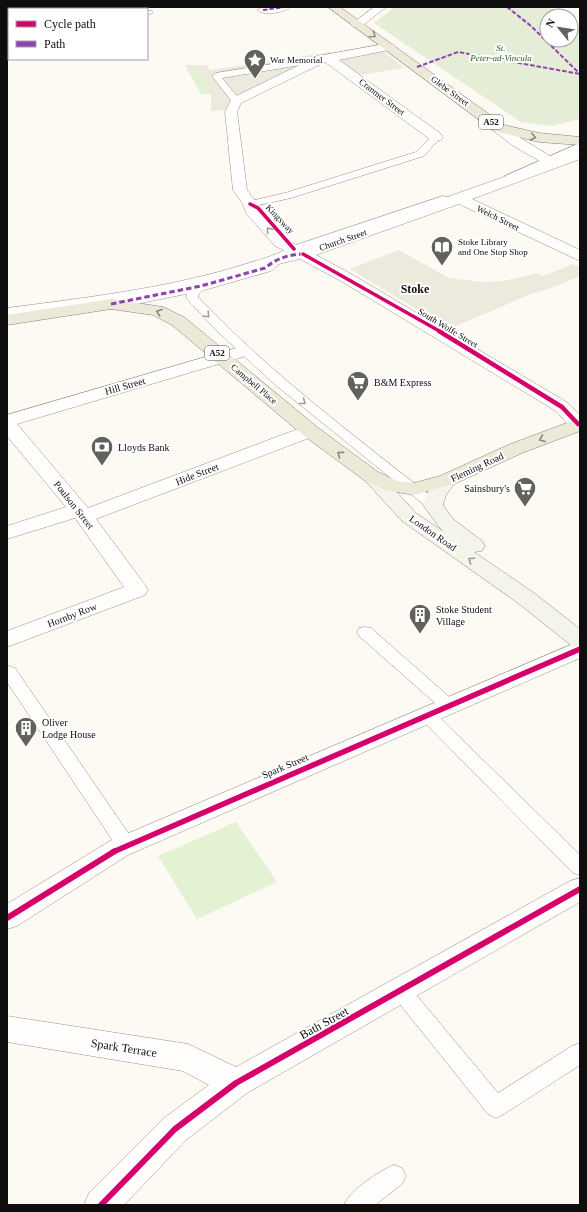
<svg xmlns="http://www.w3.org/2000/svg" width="587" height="1212" viewBox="0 0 587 1212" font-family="Georgia,serif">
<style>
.green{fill:#e3f2d2}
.cemetery{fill:#e6edd6}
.plaza{fill:#ece9dd}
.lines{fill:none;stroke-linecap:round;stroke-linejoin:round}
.service-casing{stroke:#959491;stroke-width:1}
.pedestrian-casing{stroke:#959491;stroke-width:1}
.minor-casing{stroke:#959491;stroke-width:1}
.secondary-casing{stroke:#8c8b87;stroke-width:1}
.primary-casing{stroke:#82827e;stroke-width:1}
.service{fill:#fffefd;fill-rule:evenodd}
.pedestrian{fill:#fffefd;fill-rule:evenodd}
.minor{fill:#fffefd;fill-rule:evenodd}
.secondary{fill:#f5f4ea;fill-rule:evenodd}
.primary{fill:#ede9d8;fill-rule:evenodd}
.quiet-far1{stroke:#8e44ad;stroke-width:2;stroke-dasharray:4.5 2;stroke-linecap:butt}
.quiet{stroke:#8e44ad;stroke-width:3;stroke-dasharray:5.5 3;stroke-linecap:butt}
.cycleway-far3-casing{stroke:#fff;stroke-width:5}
.cycleway-far2-casing{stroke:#fff;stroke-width:6}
.cycleway-far1-casing{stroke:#fff;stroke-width:8}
.cycleway-casing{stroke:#fff;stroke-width:9}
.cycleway-far3{stroke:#d6006c;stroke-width:3.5}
.cycleway-far2{stroke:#d6006c;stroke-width:4.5}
.cycleway-far1{stroke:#d6006c;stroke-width:5.5}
.cycleway{stroke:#d6006c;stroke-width:6}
.oneway{stroke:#89867d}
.oneway2{stroke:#9f9e9d}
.oneway3{stroke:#999892}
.labels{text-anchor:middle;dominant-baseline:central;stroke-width:4;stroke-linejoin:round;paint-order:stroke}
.far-park-label{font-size:9px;font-style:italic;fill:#27681c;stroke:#fff}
.far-poi-label{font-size:9px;fill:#0e0e0e;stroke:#fff;text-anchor:start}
.far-street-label{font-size:9px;fill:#0e0e0e;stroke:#fff}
.shield{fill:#fff;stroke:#565656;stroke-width:1}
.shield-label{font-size:9px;font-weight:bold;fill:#0e0e0e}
.poi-label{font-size:10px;fill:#0e0e0e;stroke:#fff;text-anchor:start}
.street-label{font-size:10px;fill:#0e0e0e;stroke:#fff}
.far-district-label{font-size:12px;font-weight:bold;fill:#0e0e0e;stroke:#fff}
.near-street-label{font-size:12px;fill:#0e0e0e;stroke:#fff}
</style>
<rect width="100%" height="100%" fill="#fcfaf2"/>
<g class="green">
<path d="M 188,71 L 198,72 L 211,94 L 201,94 Z"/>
<path d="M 236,822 L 277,882 L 197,919 L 158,856 Z"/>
</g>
<path class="cemetery" d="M 395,7 L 552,7 L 563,16 L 547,16 L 547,40 L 571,40 L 571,22 L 580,30 L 580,119 L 552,126 L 521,122 L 374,23 Z"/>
<g class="plaza">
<path d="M 381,49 L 404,68 L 354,76 L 329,58 Z"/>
<path d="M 332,52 L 330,55 L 237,101 L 231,110 L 211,111 L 211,94 L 198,72 L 188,71 L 186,65 L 206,65 L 210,70 Z"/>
<path d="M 399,250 L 449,278 L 482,282 L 502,281 L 527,276 L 537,273 L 543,276 L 573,264 L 580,267 L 580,276 L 554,287 L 531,294 L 449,329 L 350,269 Z"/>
</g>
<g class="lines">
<g class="service-casing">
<g id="service">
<path d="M 57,7 L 65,7 L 66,9 L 58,9 Z"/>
<path d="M 147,11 L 152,11 L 153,13 L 147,15 Z"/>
<path d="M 322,56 L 326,59 L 325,61 L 222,78 L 241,101 L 236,104 L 233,103 L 212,76 L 216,73 Z"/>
<path d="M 436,134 L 441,137 L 424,156 L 291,198 L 250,207 L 245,204 L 246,202 L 285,193 L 416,152 L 433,135 Z"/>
<path d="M 580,143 L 580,150 L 514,178 L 510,179 L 505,176 Z"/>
<path d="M 443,196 L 447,197 L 448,199 L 447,201 L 298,251 L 275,262 L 205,283 L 207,286 L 199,294 L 198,297 C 271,374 355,436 438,502 L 440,505 L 438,508 L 428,508 L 273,383 L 215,329 L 186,298 L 187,293 L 194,286 L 124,300 L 7,316 L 7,308 C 84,298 162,289 236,267 C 254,261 274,257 290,247 Z"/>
<path d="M 365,627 L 371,628 L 455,702 L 458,706 L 455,710 L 449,712 L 443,710 L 359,636 L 357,632 L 359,628 Z"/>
<path d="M 9,666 L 15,668 L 133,840 L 136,845 L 133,850 L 126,853 L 119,850 L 7,682 L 7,667 Z"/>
<path d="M 427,709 L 433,711 L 580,855 L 580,875 L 573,873 L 421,719 L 418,715 L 421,711 Z"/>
<path d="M 401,982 L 408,985 L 498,1093 L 572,1046 L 580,1043 L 580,1065 L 504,1114 L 496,1118 L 488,1114 L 394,997 L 390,991 L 394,985 Z"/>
<path d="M 394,1165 L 402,1168 L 406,1176 L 402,1184 L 375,1205 L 344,1205 C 350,1190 379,1171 394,1165 Z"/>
</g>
</g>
<g class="pedestrian-casing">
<path id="pedestrian" d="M 290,7 C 285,13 263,16 257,10 L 262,7 Z"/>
</g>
<g class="minor-casing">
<g id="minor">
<path d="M 374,7 L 386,7 L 361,27 L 353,27 L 351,25 L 353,23 Z"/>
<path d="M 390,43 L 394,45 L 396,47 L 394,49 L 339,60 L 441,134 L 443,137 L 441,140 L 431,140 L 325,62 L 241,103 L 237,112 L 247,190 L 257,204 L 258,209 L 285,240 L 304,248 L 543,163 L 512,145 L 494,131 L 492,128 L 494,125 L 504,125 L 522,139 L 555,159 L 580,150 L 580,159 L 472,199 L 580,250 L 580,261 L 459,204 L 316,255 L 353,275 L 568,403 L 580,415 L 580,429 L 571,428 L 556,411 L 341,281 L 300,259 L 279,264 L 271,271 L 201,291 L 111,309 L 105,307 L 103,304 L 105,301 L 199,282 L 259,265 L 267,258 L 286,251 L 275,246 L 246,213 L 243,204 L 233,190 L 225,112 L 232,98 L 318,56 Z"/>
<path d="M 243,346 L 249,347 L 252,351 L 249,355 L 17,424 L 88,508 L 303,427 L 310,425 L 317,427 L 319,431 L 317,435 L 96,519 L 145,585 L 148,590 L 145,595 L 7,647 L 7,631 L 124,587 L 75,518 L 7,539 L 7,526 L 66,507 L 7,436 L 7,415 Z"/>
<path d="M 580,641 L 580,658 L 128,855 L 17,926 L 7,929 L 7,904 L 110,841 Z"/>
<path d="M 580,878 L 580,902 L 247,1093 L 186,1140 L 124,1205 L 84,1205 L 89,1193 L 164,1118 L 209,1085 L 183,1071 L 7,1042 L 7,1016 L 188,1044 L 236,1067 L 570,881 Z"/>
</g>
</g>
<g class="secondary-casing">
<path id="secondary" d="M 371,470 L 378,472 L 416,513 L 444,532 L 439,527 L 423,505 C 427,490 437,472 454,476 L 457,480 L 446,495 L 443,505 L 453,519 L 482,541 L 485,546 L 482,551 L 474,552 L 534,593 L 580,629 L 580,649 L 572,646 L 518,603 L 402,521 L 361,476 L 364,472 Z"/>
</g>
<g class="primary-casing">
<g id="primary">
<path d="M 328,7 L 340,7 L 504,125 L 539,133 L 580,137 L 580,145 L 539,142 L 494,131 Z"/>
<path d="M 111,299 L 163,307 L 184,317 L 317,427 L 378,472 L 397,481 L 414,483 L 440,476 L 508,445 L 580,418 L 580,431 L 522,453 L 454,484 L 414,495 L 385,490 L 364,480 L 303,435 L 172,325 L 153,315 L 111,309 L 7,325 L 7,315 Z"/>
</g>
</g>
<use href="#service" class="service"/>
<use href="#pedestrian" class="pedestrian"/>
<use href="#minor" class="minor"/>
<use href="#secondary" class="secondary"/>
<use href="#primary" class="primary"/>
<g class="quiet-far1">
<path d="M 507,7 L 531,26 L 580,74"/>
<path d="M 263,10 L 285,7"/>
<path d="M 417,67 L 458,52 L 580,74"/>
</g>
<path class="quiet" d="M 111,304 L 201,286 L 265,268 C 276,259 287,255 301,254"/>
<g class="cycleway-far3-casing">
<g id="cycleway-far3">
<path d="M 250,204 L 258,208 L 294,249"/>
<path d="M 303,254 L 441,332"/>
</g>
</g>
<g class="cycleway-far2-casing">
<path id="cycleway-far2" d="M 439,331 L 562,407 L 578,424"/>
</g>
<g class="cycleway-far1-casing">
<path id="cycleway-far1" d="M 113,852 L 580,649"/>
</g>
<g class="cycleway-casing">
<g id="cycleway">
<path d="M 7,918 L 115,851"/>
<path d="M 101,1205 L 175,1129 L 236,1083 L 580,889"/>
</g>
</g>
<use href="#cycleway-far3" class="cycleway-far3"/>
<use href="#cycleway-far2" class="cycleway-far2"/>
<use href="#cycleway-far1" class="cycleway-far1"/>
<use href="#cycleway" class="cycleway"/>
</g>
<defs><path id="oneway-chevron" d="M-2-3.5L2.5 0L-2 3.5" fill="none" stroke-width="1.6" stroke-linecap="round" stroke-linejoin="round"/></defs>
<g class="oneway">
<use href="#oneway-chevron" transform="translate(373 35) rotate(35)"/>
<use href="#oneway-chevron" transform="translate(533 137) rotate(11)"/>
<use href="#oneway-chevron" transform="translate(159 312) rotate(-160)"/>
<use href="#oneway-chevron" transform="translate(542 439) rotate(158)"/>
<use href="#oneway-chevron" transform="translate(340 454) rotate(-144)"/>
</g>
<g class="oneway2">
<use href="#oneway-chevron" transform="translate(269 230) rotate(-131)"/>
<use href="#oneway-chevron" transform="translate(207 315) rotate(47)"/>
<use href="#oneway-chevron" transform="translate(303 402) rotate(38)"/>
</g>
<use class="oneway3" href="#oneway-chevron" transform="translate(471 560) rotate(-145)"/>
<defs>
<g id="sight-pin" transform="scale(1.15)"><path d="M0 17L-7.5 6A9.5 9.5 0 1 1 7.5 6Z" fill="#61615e" stroke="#fff"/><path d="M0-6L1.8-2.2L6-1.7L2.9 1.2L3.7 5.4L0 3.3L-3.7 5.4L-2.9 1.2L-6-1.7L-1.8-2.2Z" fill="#fff"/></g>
<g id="library-pin" transform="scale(1.15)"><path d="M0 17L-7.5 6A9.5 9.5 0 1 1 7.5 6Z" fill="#61615e" stroke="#fff"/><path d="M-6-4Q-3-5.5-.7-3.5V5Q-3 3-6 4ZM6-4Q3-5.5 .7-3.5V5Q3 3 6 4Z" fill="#fff"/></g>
<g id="supermarket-pin" transform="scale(1.15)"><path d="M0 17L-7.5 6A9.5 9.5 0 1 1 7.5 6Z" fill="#61615e" stroke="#fff"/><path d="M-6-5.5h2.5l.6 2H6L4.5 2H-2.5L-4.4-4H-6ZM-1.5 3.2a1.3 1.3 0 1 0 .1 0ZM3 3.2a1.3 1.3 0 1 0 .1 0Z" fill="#fff"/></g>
<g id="bank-pin" transform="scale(1.15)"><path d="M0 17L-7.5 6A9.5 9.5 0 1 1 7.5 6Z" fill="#61615e" stroke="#fff"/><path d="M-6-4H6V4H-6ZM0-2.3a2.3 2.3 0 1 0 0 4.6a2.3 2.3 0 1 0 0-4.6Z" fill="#fff"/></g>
<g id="building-pin" transform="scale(1.15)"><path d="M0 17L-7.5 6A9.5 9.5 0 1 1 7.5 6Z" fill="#61615e" stroke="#fff"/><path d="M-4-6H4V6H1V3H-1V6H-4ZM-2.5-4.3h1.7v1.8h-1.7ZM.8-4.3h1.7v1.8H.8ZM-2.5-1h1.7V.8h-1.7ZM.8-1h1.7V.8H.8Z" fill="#fff"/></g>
</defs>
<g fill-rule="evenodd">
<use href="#sight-pin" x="255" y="60"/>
<use href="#library-pin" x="442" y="247"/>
<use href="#supermarket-pin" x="358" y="382"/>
<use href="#bank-pin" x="102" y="447"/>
<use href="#supermarket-pin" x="525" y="488"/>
<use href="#building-pin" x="420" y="615"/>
<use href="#building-pin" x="26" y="728"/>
</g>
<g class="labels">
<g class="far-park-label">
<text x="501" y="48">St.<tspan x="501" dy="10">Peter-ad-Vincula</tspan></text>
</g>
<g class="far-poi-label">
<text x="270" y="60">War Memorial</text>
<text x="458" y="242">Stoke Library<tspan x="458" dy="10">and One Stop Shop</tspan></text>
</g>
<g class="far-street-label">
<text transform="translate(450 91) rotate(36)">Glebe Street</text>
<text transform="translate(382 97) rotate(37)">Cranmer Street</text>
<text transform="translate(498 218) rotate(26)">Welch Street</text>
<text transform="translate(280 219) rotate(47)">Kingsway</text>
<text transform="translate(343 240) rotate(-19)">Church Street</text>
<text transform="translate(448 328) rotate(31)">South Wolfe Street</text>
<text transform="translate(254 384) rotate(40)">Campbell Place</text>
</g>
<g class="shield">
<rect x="479" y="115" width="24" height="14" rx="3"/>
<rect x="205" y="346" width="24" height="14" rx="3"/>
</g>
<g class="shield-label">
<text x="491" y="122">A52</text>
<text x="217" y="353">A52</text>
</g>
<g class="poi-label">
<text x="374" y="382">B&amp;M Express</text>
<text x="118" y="447">Lloyds Bank</text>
<text x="510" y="488" text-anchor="end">Sainsbury's</text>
<text x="436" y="609">Stoke Student<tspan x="436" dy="12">Village</tspan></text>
<text x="42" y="722">Oliver<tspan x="42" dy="12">Lodge House</tspan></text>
</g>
<g class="street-label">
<text transform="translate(125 386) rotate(-16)">Hill Street</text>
<text transform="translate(477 467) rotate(-25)">Fleming Road</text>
<text transform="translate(197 474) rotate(-21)">Hide Street</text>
<text transform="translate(74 505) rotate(52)">Poulson Street</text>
<text transform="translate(433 533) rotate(35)">London Road</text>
<text transform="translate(72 615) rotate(-21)">Hornby Row</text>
<text transform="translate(285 766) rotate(-23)">Spark Street</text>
</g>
<g class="far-district-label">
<text x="415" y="289">Stoke</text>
</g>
<g class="near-street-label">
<text transform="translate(324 1023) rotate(-29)">Bath Street</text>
<text transform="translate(124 1048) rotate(9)">Spark Terrace</text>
</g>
</g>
<rect width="587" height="1212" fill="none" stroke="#0e0e0e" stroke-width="16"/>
<rect x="8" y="8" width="140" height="52" fill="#ffffff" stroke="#9f9f9f"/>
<rect x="16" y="21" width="20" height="6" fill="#d6006c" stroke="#9f9f9f"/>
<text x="44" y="28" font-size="12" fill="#0e0e0e">Cycle path</text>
<rect x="16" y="41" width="20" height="6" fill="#8e44ad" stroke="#9f9f9f"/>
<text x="44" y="48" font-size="12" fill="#0e0e0e">Path</text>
<g transform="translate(559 28) rotate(300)"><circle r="19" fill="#ffffff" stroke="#9f9f9f"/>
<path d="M0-3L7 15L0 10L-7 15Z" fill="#61615e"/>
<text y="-6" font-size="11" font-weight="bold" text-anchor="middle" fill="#0e0e0e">N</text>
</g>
</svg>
